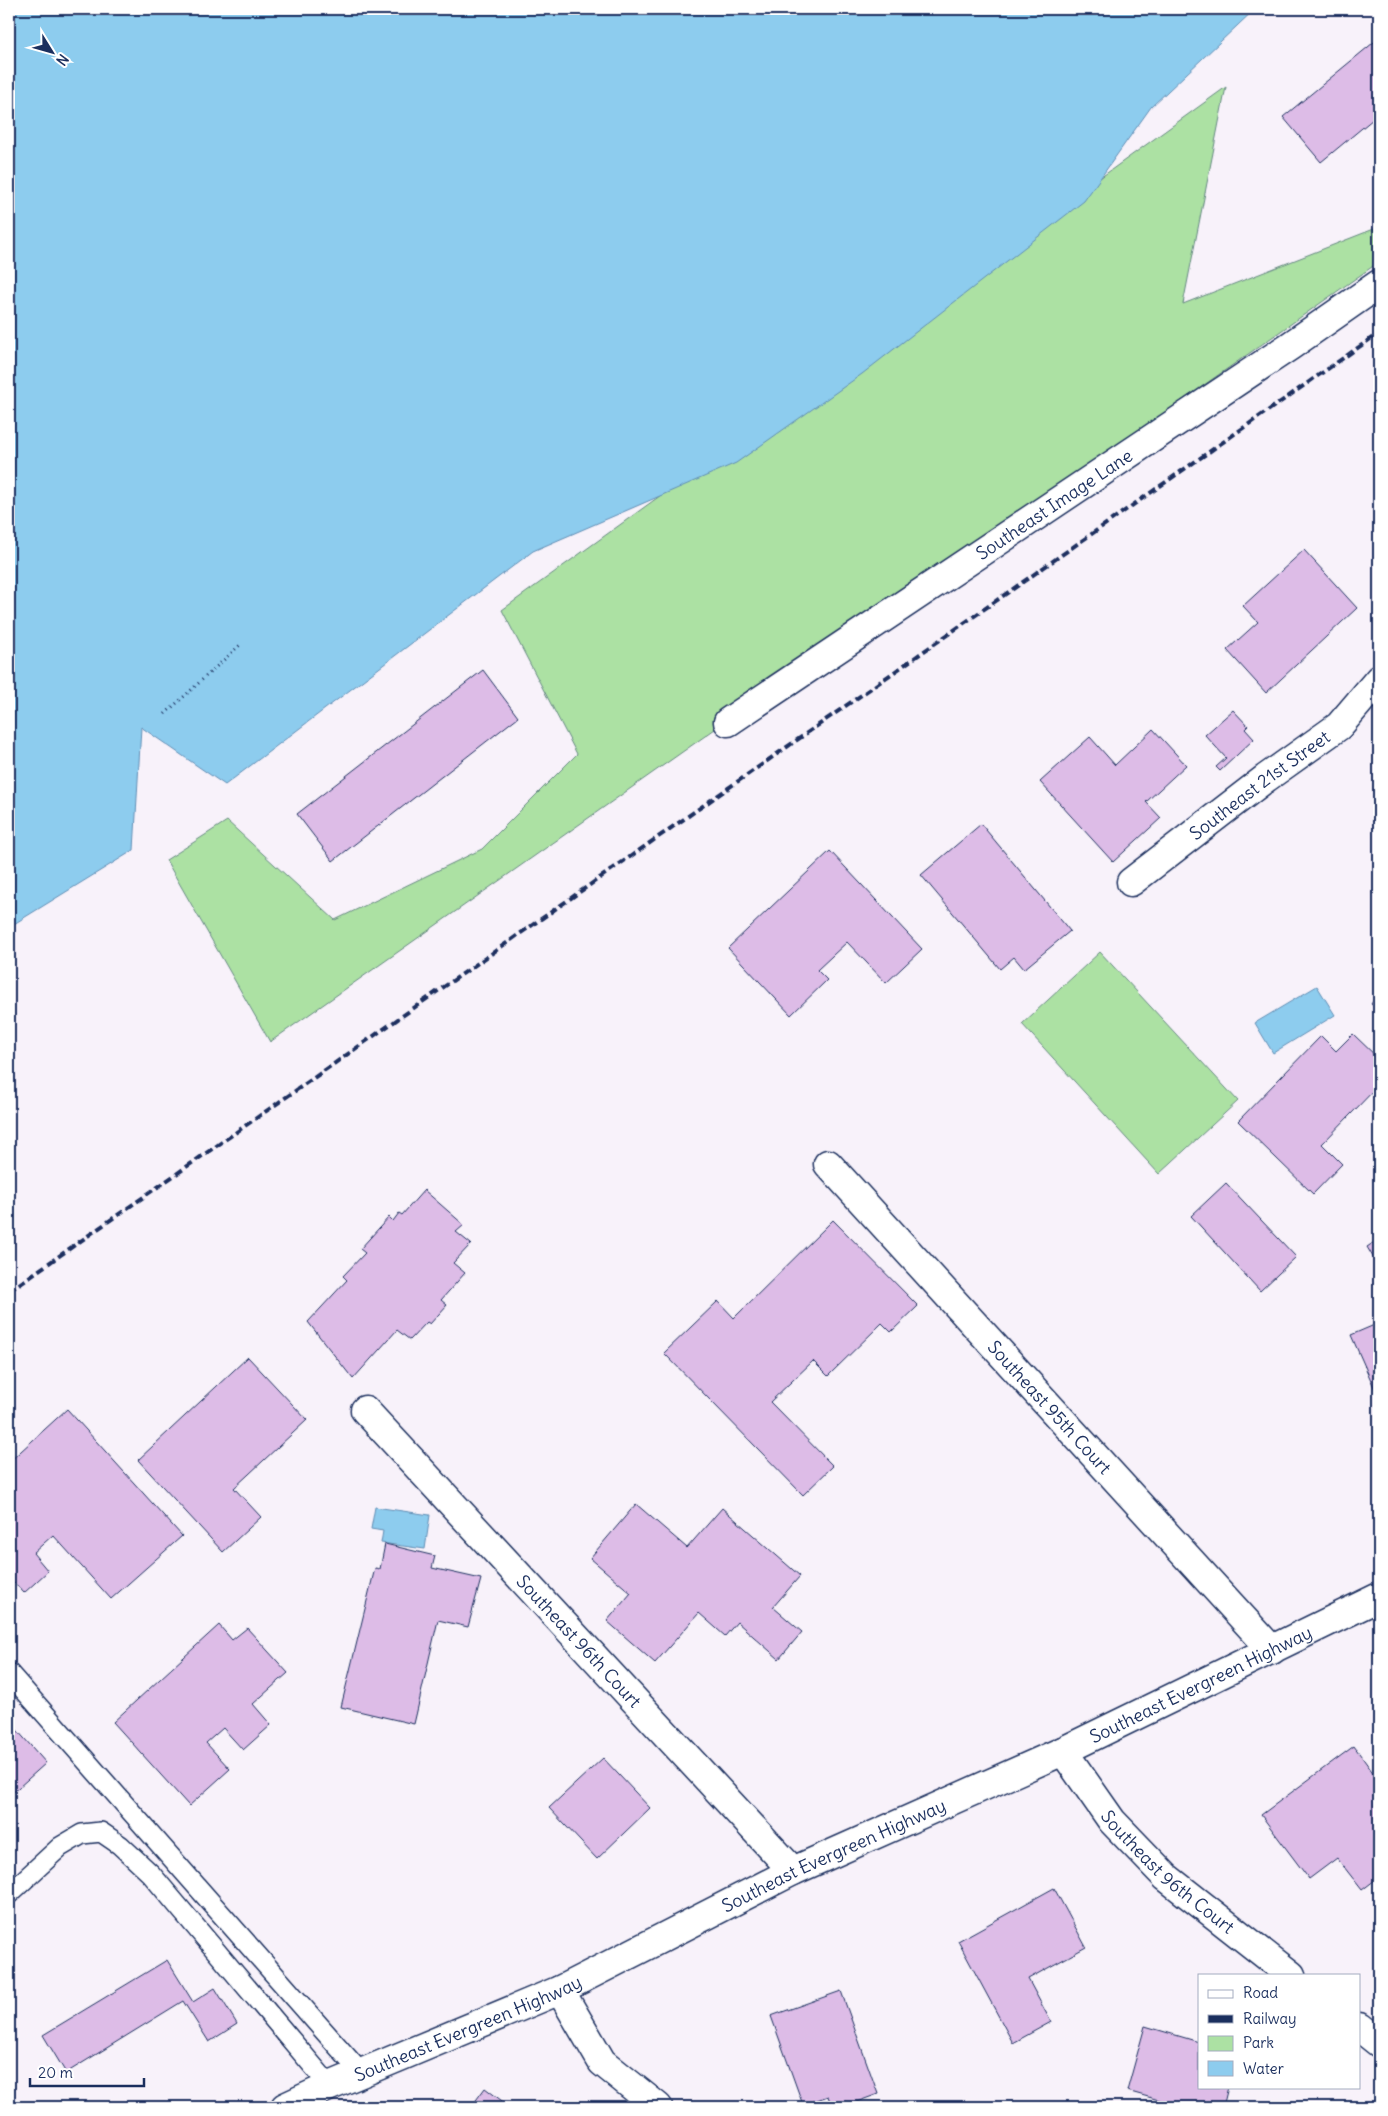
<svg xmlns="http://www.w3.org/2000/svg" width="1388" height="2116" viewBox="0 0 1388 2116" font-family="Delius,sans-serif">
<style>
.green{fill:#ace1a3;stroke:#648880}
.water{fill:#8dccee;stroke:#5f8db4}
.building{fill:#ddbce7;stroke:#1b2f5e}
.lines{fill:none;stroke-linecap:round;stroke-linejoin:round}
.service-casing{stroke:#1b2f5e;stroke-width:22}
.minor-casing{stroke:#1b2f5e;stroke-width:31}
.tertiary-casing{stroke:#1b2f5e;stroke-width:31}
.path{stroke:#1b2f5e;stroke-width:3;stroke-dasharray:1 4;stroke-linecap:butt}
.service{stroke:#fff;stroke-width:19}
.minor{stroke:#fff;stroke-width:28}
.tertiary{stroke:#fff;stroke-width:28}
.rail{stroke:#1b2f5e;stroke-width:4;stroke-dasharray:8 4;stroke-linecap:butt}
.labels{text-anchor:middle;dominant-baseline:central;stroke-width:4;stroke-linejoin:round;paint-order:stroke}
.street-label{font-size:18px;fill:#1b2f5e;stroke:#fff}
</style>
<rect width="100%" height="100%" fill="#f8f2fa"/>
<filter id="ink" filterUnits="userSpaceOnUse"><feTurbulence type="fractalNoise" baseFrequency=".02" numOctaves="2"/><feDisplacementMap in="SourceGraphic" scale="10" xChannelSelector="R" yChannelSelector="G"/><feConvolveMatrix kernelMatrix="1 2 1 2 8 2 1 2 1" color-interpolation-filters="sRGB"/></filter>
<g filter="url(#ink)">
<g class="green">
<path d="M 1226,87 L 1183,304 L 1379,227 L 1379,262 L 270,1042 L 166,860 L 227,821 L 335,920 L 482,849 L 577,754 L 502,610 Z"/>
<path d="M 1100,952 L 1238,1101 L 1159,1174 L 1022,1024 Z"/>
</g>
<g class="water">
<path d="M 9,9 L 1255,9 L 1151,107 L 1084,201 L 862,374 L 736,463 L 533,551 L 225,785 L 141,727 L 134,850 L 9,927 Z"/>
<path d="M 1317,986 L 1335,1015 L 1273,1053 L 1255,1023 Z"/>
<path d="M 375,1507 L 430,1515 L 425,1549 L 381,1543 L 383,1531 L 371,1529 Z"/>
</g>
<g class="building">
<path d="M 1379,38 L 1379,114 L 1321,162 L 1283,117 Z"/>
<path d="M 1304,550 L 1357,608 L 1266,693 L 1227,650 L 1258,622 L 1243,606 Z"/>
<path d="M 483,670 L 518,717 L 333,861 L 297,814 Z"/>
<path d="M 1233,710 L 1248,726 L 1245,729 L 1254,739 L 1220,771 L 1216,767 L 1226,758 L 1205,735 Z"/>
<path d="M 1153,729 L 1186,765 L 1146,802 L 1161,818 L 1113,862 L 1040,782 L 1090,737 L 1115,765 Z"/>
<path d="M 981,824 L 1070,931 L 1024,969 L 1014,957 L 1000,969 L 921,875 Z"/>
<path d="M 830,851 L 922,949 L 886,983 L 847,942 L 817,970 L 827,980 L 791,1015 L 728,948 Z"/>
<path d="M 1379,993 L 1379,1011 L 1371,1004 Z"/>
<path d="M 1353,1034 L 1379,1059 L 1379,1085 L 1322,1144 L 1342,1164 L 1313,1194 L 1238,1121 L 1321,1036 L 1336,1051 Z"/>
<path d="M 1226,1183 L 1296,1257 L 1260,1291 L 1191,1216 Z"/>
<path d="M 424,1190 L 464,1225 L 456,1232 L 471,1244 L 453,1263 L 465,1273 L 441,1300 L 447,1305 L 430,1324 L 427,1322 L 410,1340 L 397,1330 L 353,1379 L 308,1322 L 347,1280 L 343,1276 L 365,1253 L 360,1249 L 389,1217 L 393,1221 L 399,1213 L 402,1215 Z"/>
<path d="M 833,1220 L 918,1306 L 891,1332 L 882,1323 L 828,1376 L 813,1361 L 770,1402 L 833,1466 L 803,1495 L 664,1353 L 718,1301 L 734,1318 Z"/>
<path d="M 1379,1239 L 1379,1267 L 1367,1247 Z"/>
<path d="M 1379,1323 L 1379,1393 L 1377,1394 L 1351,1335 Z"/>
<path d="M 248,1357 L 307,1420 L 234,1488 L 261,1517 L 223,1552 L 138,1460 Z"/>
<path d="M 67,1409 L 182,1536 L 111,1599 L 53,1535 L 33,1553 L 48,1571 L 24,1593 L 14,1582 L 9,1587 L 9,1462 Z"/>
<path d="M 636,1504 L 687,1548 L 722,1508 L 800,1576 L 773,1607 L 802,1632 L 779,1659 L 737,1622 L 725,1636 L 699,1613 L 655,1663 L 607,1621 L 631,1593 L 590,1558 Z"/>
<path d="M 385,1544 L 435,1556 L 432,1568 L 481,1579 L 468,1627 L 438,1620 L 414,1724 L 341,1707 L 375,1568 L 380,1569 Z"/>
<path d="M 219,1625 L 232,1640 L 247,1628 L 288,1673 L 253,1704 L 271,1725 L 243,1750 L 223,1728 L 206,1743 L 230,1769 L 189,1806 L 113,1722 Z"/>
<path d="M 9,1721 L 46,1763 L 9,1796 Z"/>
<path d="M 1354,1746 L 1379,1781 L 1379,1877 L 1362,1890 L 1337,1858 L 1309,1879 L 1261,1815 Z"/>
<path d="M 603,1758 L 650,1808 L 597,1859 L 549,1808 Z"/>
<path d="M 1054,1888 L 1086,1947 L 1028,1979 L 1051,2022 L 1013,2043 L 958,1941 Z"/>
<path d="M 167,1960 L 193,2002 L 215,1988 L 237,2024 L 209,2042 L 183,2001 L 66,2073 L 43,2035 Z"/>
<path d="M 841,1991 L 878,2094 L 843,2107 L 832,2107 L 828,2096 L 803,2105 L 771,2016 Z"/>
<path d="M 1145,2026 L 1199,2042 L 1199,2087 L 1228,2087 L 1223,2107 L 1184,2107 L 1127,2091 Z"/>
<path d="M 485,2088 L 510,2107 L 471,2107 Z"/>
</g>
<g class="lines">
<g class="service-casing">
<g id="service">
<path d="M 9,1673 L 361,2073"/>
<path d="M 9,1894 L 60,1847 L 82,1834 L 101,1832 L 120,1845 L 151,1874 L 330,2086"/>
</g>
</g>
<g class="minor-casing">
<g id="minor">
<path id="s1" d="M 728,722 L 1290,346 L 1379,284"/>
<path id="s2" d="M 1131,882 L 1266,778 L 1339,726 L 1379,679"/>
<path id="s3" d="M 828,1164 L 1272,1650"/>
<path id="s4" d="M 365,1410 L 793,1871"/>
<path id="s5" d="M 1063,1751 L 1112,1821 L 1166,1877 L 1291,1975"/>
<path d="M 560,1990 L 602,2062 L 658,2107"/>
<path d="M 1359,2027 L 1379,2043"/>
</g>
</g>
<g class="tertiary-casing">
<g id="tertiary">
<path id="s6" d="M 285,2107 L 330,2086 L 560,1990 L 793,1871 L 1063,1751 L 1379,1597"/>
</g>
</g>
<path class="path" d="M 165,714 L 240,645"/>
<use href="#service" class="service"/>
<use href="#minor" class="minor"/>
<use href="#tertiary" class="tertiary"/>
<path class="rail" d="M 9,1291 L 1379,333"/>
</g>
</g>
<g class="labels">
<g class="street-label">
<text stroke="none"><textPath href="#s1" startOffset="392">Southeast Image Lane</textPath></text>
<text stroke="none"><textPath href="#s2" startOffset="161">Southeast 21st Street</textPath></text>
<text stroke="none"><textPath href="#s3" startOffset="329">Southeast 95th Court</textPath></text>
<text stroke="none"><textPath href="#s4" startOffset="315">Southeast 96th Court</textPath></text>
<text stroke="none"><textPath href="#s6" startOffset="1009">Southeast Evergreen Highway</textPath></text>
<text stroke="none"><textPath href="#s6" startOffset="604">Southeast Evergreen Highway</textPath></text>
<text stroke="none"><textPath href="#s5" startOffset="161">Southeast 96th Court</textPath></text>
<text stroke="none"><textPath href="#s6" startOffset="199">Southeast Evergreen Highway</textPath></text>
</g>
</g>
<rect width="1388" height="2116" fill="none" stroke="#fff" stroke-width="30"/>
<rect x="15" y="15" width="1358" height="2086" fill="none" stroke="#1b2f5e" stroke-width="2" filter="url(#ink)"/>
<rect x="1198" y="1974" width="162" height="115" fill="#ffffff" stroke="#a4acbf"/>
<rect x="1208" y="1990" width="25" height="8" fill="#ffffff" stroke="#a4acbf"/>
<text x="1243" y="1998" font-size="15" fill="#1b2f5e">Road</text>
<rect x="1208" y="2015" width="25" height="8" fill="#1b2f5e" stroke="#a4acbf"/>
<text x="1243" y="2024" font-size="15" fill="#1b2f5e">Railway</text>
<rect x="1208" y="2036" width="25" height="15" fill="#ace1a3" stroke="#a4acbf"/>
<text x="1243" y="2048" font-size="15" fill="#1b2f5e">Park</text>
<rect x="1208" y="2061" width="25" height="15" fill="#8dccee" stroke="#a4acbf"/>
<text x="1243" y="2074" font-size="15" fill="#1b2f5e">Water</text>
<g transform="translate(52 52) rotate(127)" stroke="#ffffff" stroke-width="4" paint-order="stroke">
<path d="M0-4L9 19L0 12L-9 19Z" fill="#1b2f5e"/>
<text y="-8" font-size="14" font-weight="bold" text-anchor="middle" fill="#1b2f5e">N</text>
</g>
<path d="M30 2078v8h114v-8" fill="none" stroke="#1b2f5e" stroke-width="2.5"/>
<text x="38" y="2078" font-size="15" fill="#1b2f5e" stroke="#ffffff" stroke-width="4" paint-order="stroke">20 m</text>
</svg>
